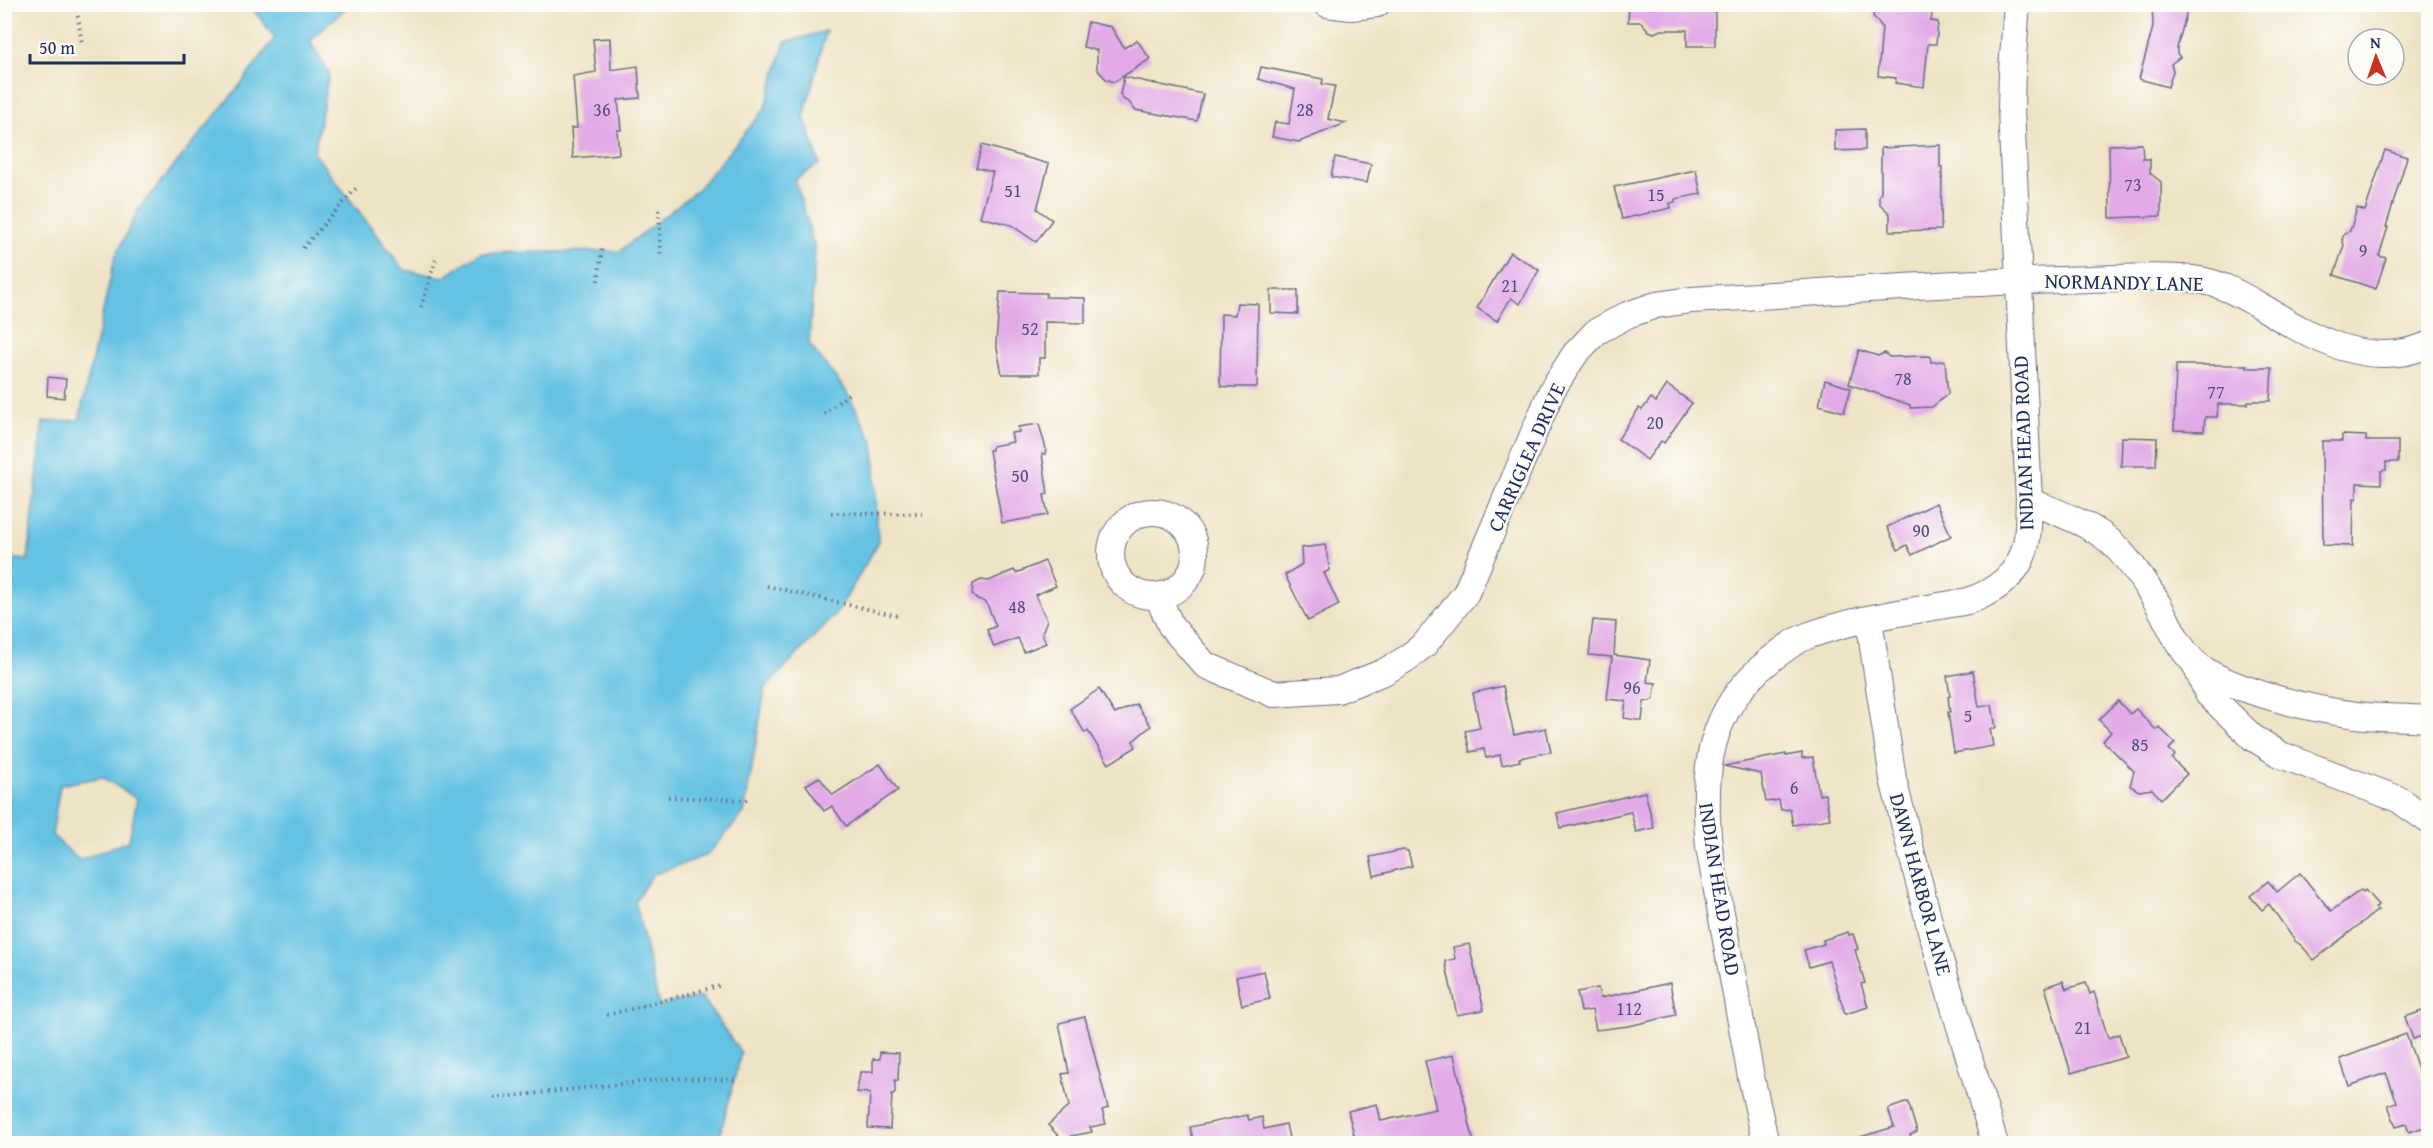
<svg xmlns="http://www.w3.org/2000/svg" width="2433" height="1148" viewBox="0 0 2433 1148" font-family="'Gentium Book Plus',serif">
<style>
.water{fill:#65c2e3;stroke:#4078a0;stroke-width:1.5;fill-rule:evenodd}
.building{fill:#e2aae7}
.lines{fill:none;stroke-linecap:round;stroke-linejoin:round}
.minor-casing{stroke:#656e82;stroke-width:28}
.path{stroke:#656e82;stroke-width:4;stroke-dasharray:1.5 4.5;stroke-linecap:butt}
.minor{stroke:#fff;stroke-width:26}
.labels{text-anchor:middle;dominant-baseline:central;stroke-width:4.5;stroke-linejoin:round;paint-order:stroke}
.number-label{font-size:18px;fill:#4d4e80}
.street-label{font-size:21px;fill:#1b2f5e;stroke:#fdfcf7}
</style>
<rect width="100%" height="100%" fill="#fdfcf7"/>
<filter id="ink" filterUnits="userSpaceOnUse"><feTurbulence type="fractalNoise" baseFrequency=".0167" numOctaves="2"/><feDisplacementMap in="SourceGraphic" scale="12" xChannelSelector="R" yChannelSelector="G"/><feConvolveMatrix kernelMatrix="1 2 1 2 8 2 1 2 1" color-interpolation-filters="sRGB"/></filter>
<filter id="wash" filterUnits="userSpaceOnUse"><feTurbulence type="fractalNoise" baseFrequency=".008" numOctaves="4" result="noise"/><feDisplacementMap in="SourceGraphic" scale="24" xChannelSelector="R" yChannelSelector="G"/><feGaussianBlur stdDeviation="1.35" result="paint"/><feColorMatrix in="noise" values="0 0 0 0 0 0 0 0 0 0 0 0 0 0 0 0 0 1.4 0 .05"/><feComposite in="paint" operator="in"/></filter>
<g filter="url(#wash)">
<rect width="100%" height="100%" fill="#efe3c5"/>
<path class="water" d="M 250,5 L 349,5 L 310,41 L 329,73 L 314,153 L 404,270 L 444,277 L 480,253 L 620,251 L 697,190 L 765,109 L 785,42 L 826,31 L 804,117 L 820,164 L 795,179 L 815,249 L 809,344 L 846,391 L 874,443 L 878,543 L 838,611 L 765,689 L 744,813 L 707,855 L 652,875 L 635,901 L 659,1005 L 702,997 L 741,1053 L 718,1143 L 5,1143 L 5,558 L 28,560 L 43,422 L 79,420 L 115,257 L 139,209 L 241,84 L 275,38 ZM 103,777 L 137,799 L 129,841 L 79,860 L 52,835 L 60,785 Z"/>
<g id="blocks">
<g class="building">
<path d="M 1629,4 L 1715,4 L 1715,46 L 1687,46 L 1687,30 L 1662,30 L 1654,33 L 1649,31 L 1641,22 L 1628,22 Z"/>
<path d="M 1875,4 L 1933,4 L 1931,21 L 1938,22 L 1936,44 L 1928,44 L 1924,87 L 1895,83 L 1896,78 L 1878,76 L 1882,27 L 1873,16 Z"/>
<path d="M 2152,4 L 2186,4 L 2186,15 L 2177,48 L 2177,53 L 2180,57 L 2171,64 L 2173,71 L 2168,87 L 2139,79 L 2153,27 Z"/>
<path d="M 1088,22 L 1111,27 L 1124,48 L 1137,40 L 1150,59 L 1114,82 L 1106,79 L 1097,69 L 1097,50 L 1083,47 Z"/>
<path d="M 610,38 L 611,70 L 638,66 L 640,98 L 618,100 L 621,130 L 617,130 L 619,154 L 573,158 L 571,128 L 577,128 L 573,76 L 596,72 L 593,39 Z"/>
<path d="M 1261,67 L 1323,79 L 1322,84 L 1335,86 L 1328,119 L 1346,123 L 1299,142 L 1272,137 L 1275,122 L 1289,124 L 1295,89 L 1258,79 Z"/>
<path d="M 1124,77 L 1203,94 L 1197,121 L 1135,110 L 1129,102 L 1124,100 L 1120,94 Z"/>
<path d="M 1865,129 L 1865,150 L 1835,151 L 1835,130 Z"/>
<path d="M 2142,144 L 2143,159 L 2150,159 L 2150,173 L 2161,182 L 2161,216 L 2110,218 L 2109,145 Z"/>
<path d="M 982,145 L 1049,164 L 1037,209 L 1052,220 L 1036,242 L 1011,225 L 980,217 L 993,172 L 976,168 Z"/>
<path d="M 1940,145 L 1940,167 L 1942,167 L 1941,230 L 1890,231 L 1890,214 L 1879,203 L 1879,195 L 1881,193 L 1881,148 Z"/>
<path d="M 2385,150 L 2407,157 L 2386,227 L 2388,227 L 2379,256 L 2386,258 L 2376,289 L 2334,275 L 2344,245 L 2342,240 L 2344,233 L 2350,231 L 2357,208 L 2365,211 Z"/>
<path d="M 1335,157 L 1371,164 L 1367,183 L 1331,177 Z"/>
<path d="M 1696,170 L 1701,194 L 1675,199 L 1675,202 L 1670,203 L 1671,208 L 1622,219 L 1614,187 Z"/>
<path d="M 1510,252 L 1539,270 L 1520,304 L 1511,298 L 1497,321 L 1477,308 Z"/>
<path d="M 1271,290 L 1298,290 L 1298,314 L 1271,313 Z"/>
<path d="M 1000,292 L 1046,293 L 1046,297 L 1085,298 L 1085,323 L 1045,322 L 1045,358 L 1039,358 L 1039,374 L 1002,374 L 996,343 Z"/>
<path d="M 1237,303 L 1258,304 L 1257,387 L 1228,387 L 1221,386 L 1220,382 L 1221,314 L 1235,315 Z"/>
<path d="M 1859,350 L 1878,356 L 1885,353 L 1889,357 L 1930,356 L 1931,362 L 1945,361 L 1948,394 L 1932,407 L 1910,408 L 1910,405 L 1849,384 Z"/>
<path d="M 2176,365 L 2247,365 L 2247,368 L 2272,368 L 2270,401 L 2248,401 L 2248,404 L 2218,404 L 2217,417 L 2205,417 L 2204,431 L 2174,430 Z"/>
<path d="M 48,377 L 66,379 L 64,398 L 47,396 Z"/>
<path d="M 1825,380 L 1851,388 L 1844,412 L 1819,405 Z"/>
<path d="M 1667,385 L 1692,403 L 1664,443 L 1661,441 L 1647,460 L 1618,439 L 1639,408 L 1642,410 L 1651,398 L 1656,402 Z"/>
<path d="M 1039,424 L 1046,449 L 1045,454 L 1042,454 L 1048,494 L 1044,495 L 1048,515 L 1002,523 L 989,450 L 992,450 L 992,446 L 1013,442 L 1011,433 L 1019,432 L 1018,427 Z"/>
<path d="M 2342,435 L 2366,436 L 2366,441 L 2398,441 L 2398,462 L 2386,462 L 2386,470 L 2381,471 L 2381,484 L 2357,483 L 2357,499 L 2354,498 L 2353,546 L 2323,545 L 2322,441 L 2342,441 Z"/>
<path d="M 2122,437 L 2157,438 L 2156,466 L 2121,466 Z"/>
<path d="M 1936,503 L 1951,536 L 1912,555 L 1907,545 L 1898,550 L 1887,527 Z"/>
<path d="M 1325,545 L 1330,570 L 1324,573 L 1339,605 L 1308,621 L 1285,575 L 1302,564 L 1301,548 Z"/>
<path d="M 1045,561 L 1056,586 L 1035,595 L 1047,620 L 1042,633 L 1046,643 L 1024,652 L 1018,638 L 994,647 L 987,630 L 996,626 L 986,602 L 975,598 L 972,594 L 973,584 L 981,580 L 989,581 L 1014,570 L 1016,573 Z"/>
<path d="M 1593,620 L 1616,622 L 1614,655 L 1650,660 L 1647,682 L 1656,683 L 1653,700 L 1644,702 L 1642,721 L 1624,718 L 1626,701 L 1607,699 L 1612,657 L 1589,655 Z"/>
<path d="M 1973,671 L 1979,707 L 1992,705 L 1996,728 L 1990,729 L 1993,746 L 1954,753 L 1948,712 L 1950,712 L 1948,697 L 1950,696 L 1947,676 Z"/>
<path d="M 1503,686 L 1514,735 L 1546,728 L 1551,752 L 1519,758 L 1520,761 L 1502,765 L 1500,755 L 1486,758 L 1484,749 L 1470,752 L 1465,731 L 1480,728 L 1473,693 Z"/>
<path d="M 1099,689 L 1115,714 L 1136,704 L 1151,726 L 1133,741 L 1136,747 L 1109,764 L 1088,731 L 1085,733 L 1070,709 Z"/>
<path d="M 2118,701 L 2130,714 L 2136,709 L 2156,730 L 2159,727 L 2175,743 L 2169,749 L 2175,755 L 2172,759 L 2187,774 L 2161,799 L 2152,789 L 2139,791 L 2130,786 L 2134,771 L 2103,741 L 2111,732 L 2099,720 Z"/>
<path d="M 1802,753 L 1802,758 L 1813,757 L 1819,795 L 1825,794 L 1830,819 L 1793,825 L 1790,809 L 1781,810 L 1779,800 L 1766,802 L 1761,774 L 1724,766 L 1786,754 L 1786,756 Z"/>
<path d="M 880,764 L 898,790 L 846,826 L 832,806 L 824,811 L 806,785 L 819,777 L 833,795 Z"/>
<path d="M 1645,792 L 1654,828 L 1636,832 L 1631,812 L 1560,828 L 1557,813 Z"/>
<path d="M 1403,850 L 1408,851 L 1412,866 L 1374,876 L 1370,857 Z"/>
<path d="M 2300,873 L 2331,911 L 2361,890 L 2363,892 L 2365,890 L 2378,905 L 2375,908 L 2378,910 L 2314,960 L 2302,946 L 2295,941 L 2269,904 L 2262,910 L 2250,896 L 2268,881 L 2277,892 Z"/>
<path d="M 1848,932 L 1849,935 L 1853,934 L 1858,949 L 1855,950 L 1865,983 L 1861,984 L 1868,1007 L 1845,1014 L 1829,961 L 1809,967 L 1804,950 L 1824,944 L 1823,940 Z"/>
<path d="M 1469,944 L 1484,1010 L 1457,1015 L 1445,961 L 1455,959 L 1453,947 Z"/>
<path d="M 1264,971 L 1270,999 L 1242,1005 L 1236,977 Z"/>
<path d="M 2063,981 L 2066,989 L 2086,983 L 2090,994 L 2094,992 L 2108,1038 L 2119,1034 L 2126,1057 L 2071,1073 L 2045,987 Z"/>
<path d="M 1670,983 L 1676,1015 L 1629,1026 L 1596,1030 L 1592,1010 L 1581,1012 L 1577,992 L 1598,988 L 1600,998 Z"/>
<path d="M 2428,1009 L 2428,1034 L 2413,1039 L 2405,1017 Z"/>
<path d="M 1085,1017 L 1108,1108 L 1102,1110 L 1106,1124 L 1090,1127 L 1092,1132 L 1071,1136 L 1064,1142 L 1048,1125 L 1069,1106 L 1062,1074 L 1069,1073 L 1059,1023 Z"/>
<path d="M 2406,1034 L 2428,1097 L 2428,1126 L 2409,1132 L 2406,1124 L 2396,1127 L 2388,1105 L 2397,1102 L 2386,1073 L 2349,1086 L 2340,1059 Z"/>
<path d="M 880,1052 L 899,1053 L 898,1081 L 895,1080 L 895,1093 L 892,1094 L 890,1129 L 868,1128 L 870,1093 L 857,1092 L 860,1072 L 873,1072 L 873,1059 L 880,1059 Z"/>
<path d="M 1454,1055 L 1474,1143 L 1356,1143 L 1348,1111 L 1377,1104 L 1381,1121 L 1436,1109 L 1425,1061 Z"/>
<path d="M 1908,1102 L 1917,1132 L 1910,1135 L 1913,1143 L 1854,1143 L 1853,1139 L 1894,1127 L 1888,1109 Z"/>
<path d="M 1247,1115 L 1249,1120 L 1262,1117 L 1264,1129 L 1286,1124 L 1290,1143 L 1194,1143 L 1190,1127 Z"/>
</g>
</g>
</g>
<g filter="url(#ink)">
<use href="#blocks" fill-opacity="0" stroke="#656e82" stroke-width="1.5"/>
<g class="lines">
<g class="minor-casing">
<g id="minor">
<path d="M 1327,4 L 1351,7 L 1377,4"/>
<path d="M 2029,501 C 2051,510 2075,518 2096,531 C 2120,545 2140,576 2155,599 C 2168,620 2175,643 2193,661 C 2221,689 2315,710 2356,715 C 2379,718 2404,717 2428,719"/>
<circle cx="1153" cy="554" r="42"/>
<path d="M 1162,595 L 1162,606 L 1171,626 L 1205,665 L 1274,694 L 1338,690 L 1384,672 L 1406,659 L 1425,644 L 1466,593 L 1552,390 L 1575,354 L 1596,332 L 1627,315 L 1656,305 L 1691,300 C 1814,293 1938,283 2062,280 C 2103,279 2153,275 2193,279 C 2220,282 2241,295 2264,308 C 2314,339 2369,370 2428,345"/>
<path d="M 1869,620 L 1893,779 L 1931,930 L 1995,1144"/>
<path d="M 2194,662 L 2208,694 L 2252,737 L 2281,755 L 2398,799 L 2428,820"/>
<path d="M 1766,1144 L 1751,1077 L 1709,847 C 1702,773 1707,710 1769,661 C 1780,652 1794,641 1807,636 C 1858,617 1915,611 1968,601 C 1995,592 2020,574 2026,544 C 2029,531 2028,515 2029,501 L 2011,109 L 2012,70 L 2017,4"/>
</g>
</g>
<g class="path">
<path d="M 76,4 L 82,44"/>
<path d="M 659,210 L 661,258"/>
<path d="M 303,248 L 358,186"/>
<path d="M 598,281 L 602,249"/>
<path d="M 421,307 L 437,256"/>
<path d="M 824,414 L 852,391"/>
<path d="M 831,513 L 922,514"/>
<path d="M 767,586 L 898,616"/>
<path d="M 668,797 L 749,800"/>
<path d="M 607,1015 L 719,986"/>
<path d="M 494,1098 L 676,1078 L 738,1080"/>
</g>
<use href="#minor" class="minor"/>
</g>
</g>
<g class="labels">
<g class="number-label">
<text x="602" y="109">36</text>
<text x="1305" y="109">28</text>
<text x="2133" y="184">73</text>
<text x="1013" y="190">51</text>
<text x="1656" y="194">15</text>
<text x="2363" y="250">9</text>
<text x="1510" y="285">21</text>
<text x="1030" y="328">52</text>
<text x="1903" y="378">78</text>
<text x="2216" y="391">77</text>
<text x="1655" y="422">20</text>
<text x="1020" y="475">50</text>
<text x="1921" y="530">90</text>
<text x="1017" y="606">48</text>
<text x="1632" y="687">96</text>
<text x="1968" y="715">5</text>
<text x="2140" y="744">85</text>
<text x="1794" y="787">6</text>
<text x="1629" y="1008">112</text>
<text x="2083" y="1027">21</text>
</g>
<g class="street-label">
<text transform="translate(2124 282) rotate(1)">NORMANDY LANE</text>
<text transform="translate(2023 443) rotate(-92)">INDIAN HEAD ROAD</text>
<text transform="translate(1526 457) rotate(-66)">CARRIGLEA DRIVE</text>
<text transform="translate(1921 884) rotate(75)">DAWN HARBOR LANE</text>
<text transform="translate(1720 889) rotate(81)">INDIAN HEAD ROAD</text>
</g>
</g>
<rect width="2433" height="1148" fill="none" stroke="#fdfcf7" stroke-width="24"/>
<g transform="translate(2376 57) rotate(358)"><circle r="28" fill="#fdfcf7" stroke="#a3aaba" stroke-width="1.5"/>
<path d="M0-4.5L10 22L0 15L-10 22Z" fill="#c8321e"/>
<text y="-9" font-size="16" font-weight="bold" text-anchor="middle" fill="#1b2f5e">N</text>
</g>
<path d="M30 54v9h154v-9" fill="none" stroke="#1b2f5e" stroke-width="3"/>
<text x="39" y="54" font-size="18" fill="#1b2f5e" stroke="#fdfcf7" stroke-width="4.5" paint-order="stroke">50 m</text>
</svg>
